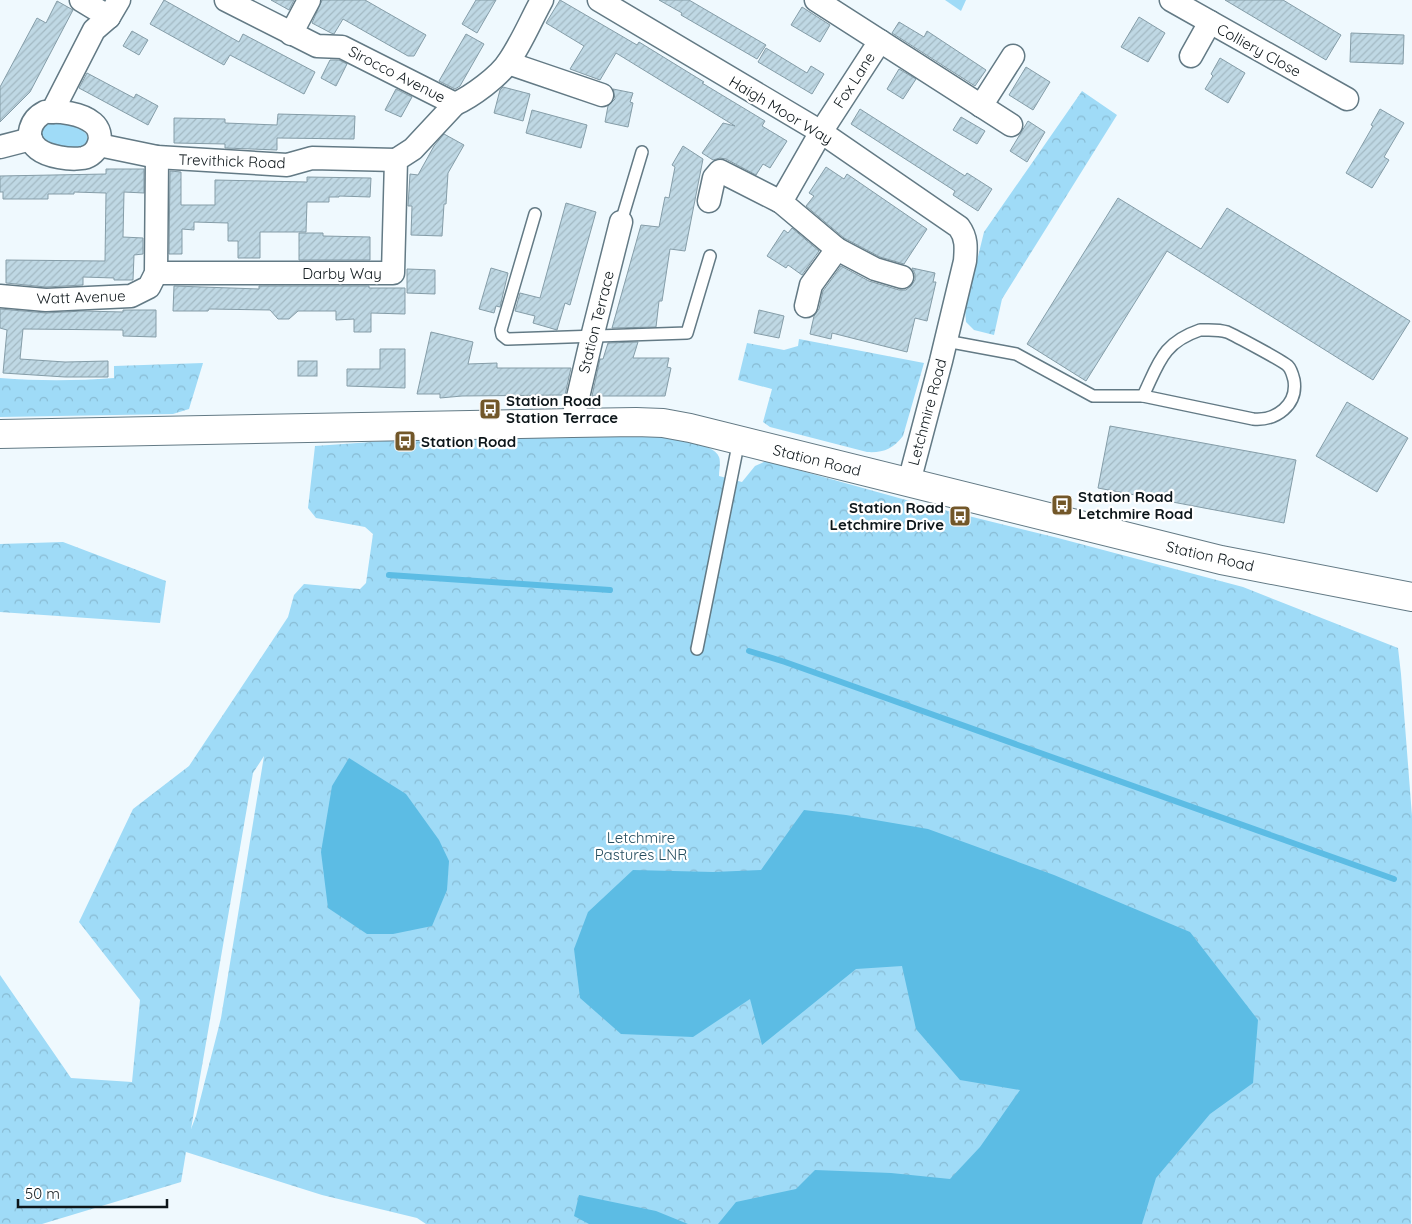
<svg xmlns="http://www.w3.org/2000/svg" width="1412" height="1224" viewBox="0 0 1412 1224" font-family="Quicksand,sans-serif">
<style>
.green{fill:#9fdbf7}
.forest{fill:url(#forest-crowns);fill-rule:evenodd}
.water{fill:#5cbce4}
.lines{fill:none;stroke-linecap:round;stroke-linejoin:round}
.stream{stroke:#5cbce4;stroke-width:6}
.building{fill:url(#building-hatch);stroke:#859da8}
.lane-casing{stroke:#637a85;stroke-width:14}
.street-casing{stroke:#637a85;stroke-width:25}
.secondary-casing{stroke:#637a85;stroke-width:30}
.lane{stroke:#fff;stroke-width:11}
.street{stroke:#fff;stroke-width:22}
.secondary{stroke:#fff;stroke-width:28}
.labels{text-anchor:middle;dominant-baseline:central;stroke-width:4.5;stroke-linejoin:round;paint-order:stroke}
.street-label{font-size:15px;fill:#0d161a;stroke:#fff}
.poi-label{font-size:15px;font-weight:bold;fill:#0d161a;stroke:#fff;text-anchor:start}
.park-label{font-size:15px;fill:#234c5e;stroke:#fff}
</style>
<defs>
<pattern id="forest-crowns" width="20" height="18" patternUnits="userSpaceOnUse" patternTransform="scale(1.25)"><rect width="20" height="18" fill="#9fdbf7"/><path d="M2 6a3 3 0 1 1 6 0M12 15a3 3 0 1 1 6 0" fill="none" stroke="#88bbd3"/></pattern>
<pattern id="building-hatch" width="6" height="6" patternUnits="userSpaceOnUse" patternTransform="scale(1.25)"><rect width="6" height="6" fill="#bfd8e4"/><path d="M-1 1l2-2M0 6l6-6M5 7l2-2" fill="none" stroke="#a3b9c3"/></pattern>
</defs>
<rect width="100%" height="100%" fill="#eff9fe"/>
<g class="green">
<path d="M 945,0 L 966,0 L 961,11 Z"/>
<path d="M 53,121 C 66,124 79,124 87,135 L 87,145 L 77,150 L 44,143 L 38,129 L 40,126 Z"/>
</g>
<g class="forest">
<path d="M 1082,91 L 1117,115 L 1002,299 L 994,335 L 974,330 L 966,322 L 965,310 L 984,232 Z"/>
<path d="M 799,339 L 924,363 L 903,436 C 893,449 883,453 867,452 L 770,427 L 763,422 L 772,389 L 738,380 L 747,343 L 784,350 L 798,346 Z"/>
<path d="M 203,363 L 189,409 L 173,414 L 0,417 L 0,378 C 38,381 75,381 114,378 L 114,366 Z"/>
<path d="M 649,434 C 664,437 714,442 719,457 C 721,462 719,470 719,476 L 742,482 L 755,466 L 766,461 L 924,505 L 1058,538 L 1243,587 L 1398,648 L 1401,674 L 1412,816 L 1411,1224 L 426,1224 L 417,1218 L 322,1195 L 186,1152 L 181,1182 L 42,1224 L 0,1224 L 0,975 L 71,1078 L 132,1082 L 140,1000 L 79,922 L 133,809 L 189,766 L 288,617 L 294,595 L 304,584 L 360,589 L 366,583 L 373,534 L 365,527 L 316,518 L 308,508 L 315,446 L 386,441 ZM 264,756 L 221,1018 L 196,1116 L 191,1129 L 253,773 Z"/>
<path d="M 63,542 L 166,581 L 160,623 L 0,612 L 0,544 Z"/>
</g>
<g class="water">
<path d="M 349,758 L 406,794 L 439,840 L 449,861 L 447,890 L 432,926 L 393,934 L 367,934 L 328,908 L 321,852 L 332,786 Z"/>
<path d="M 804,810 L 846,815 L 928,829 L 1054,875 L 1190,932 L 1258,1020 L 1253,1083 L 1210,1114 L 1156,1178 L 1142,1224 L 718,1224 L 736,1202 L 796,1189 L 815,1170 L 891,1173 L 950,1179 L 980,1147 L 1020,1090 L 960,1080 L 916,1029 L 902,966 L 856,969 L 762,1045 L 750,999 L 693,1037 L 621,1034 L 580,998 L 574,949 L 588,912 L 633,870 L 713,872 L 761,870 Z"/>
<path d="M 579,1195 L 656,1211 L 688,1224 L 589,1224 L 574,1216 Z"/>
</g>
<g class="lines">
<g class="stream">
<path d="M 389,575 L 610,590"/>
<path d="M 749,651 L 785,662 L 1394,879"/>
</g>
</g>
<g class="building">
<path d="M 164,0 L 239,42 L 243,34 L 315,72 L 304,94 L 230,55 L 224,65 L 150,24 Z"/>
<path d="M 271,0 L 294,0 L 289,10 Z"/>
<path d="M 322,0 L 365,0 L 426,35 L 414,56 L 408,56 L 343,19 L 334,34 L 331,33 L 312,23 Z"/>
<path d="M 476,0 L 496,0 L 477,33 L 462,24 Z"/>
<path d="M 560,0 L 637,45 L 639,42 L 704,82 L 702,83 L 765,121 L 762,126 L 787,141 L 770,168 L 763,164 L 756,175 L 726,159 L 720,158 L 713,160 L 702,153 L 723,123 L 735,126 L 616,53 L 600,80 L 570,69 L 584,46 L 546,23 Z"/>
<path d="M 659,0 L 689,0 L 766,45 L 757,59 L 681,15 L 682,13 Z"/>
<path d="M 1225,0 L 1283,0 L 1341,35 L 1326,60 Z"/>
<path d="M 57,1 L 73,10 L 30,92 L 0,122 L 0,87 L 37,18 L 46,23 Z"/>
<path d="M 802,7 L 830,25 L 820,42 L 791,25 Z"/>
<path d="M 1139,17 L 1165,33 L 1148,62 L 1121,47 Z"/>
<path d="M 899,22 L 924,37 L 927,31 L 986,70 L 975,86 L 892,33 Z"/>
<path d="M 132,31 L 148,40 L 139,55 L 123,46 Z"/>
<path d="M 1351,33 L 1404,35 L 1403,64 L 1350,62 Z"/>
<path d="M 466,34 L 484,44 L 460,86 L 455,89 L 439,81 Z"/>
<path d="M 766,48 L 807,73 L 811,66 L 824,74 L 812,94 L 758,62 Z"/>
<path d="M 1220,58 L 1245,73 L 1228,103 L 1205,89 L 1213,76 L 1211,74 Z"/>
<path d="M 330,60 L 339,60 L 347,64 L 336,86 L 321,78 Z"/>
<path d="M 1026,67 L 1050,82 L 1033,110 L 1009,95 Z"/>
<path d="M 899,69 L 916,79 L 903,99 L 887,89 Z"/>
<path d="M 87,73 L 134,98 L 136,94 L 158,106 L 148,125 L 79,88 Z"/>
<path d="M 503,87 L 530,94 L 523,121 L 494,113 L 500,90 Z"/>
<path d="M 396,89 L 412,97 L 401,117 L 385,110 Z"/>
<path d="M 613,89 L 633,93 L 630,102 L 633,103 L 628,127 L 605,122 L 608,106 L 615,99 Z"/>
<path d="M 860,109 L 965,176 L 967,173 L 992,189 L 978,211 L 953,195 L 955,191 L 851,124 Z"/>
<path d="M 1380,109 L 1404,123 L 1384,157 L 1389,160 L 1372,188 L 1346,173 L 1373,126 L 1371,125 Z"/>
<path d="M 532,110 L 587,125 L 581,148 L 526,133 Z"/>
<path d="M 278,114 L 355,116 L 354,139 L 277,138 L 277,150 L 225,148 L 225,144 L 174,143 L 174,118 L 225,119 L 225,123 L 277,125 Z"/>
<path d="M 961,117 L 985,131 L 977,144 L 953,130 Z"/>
<path d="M 1028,121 L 1045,132 L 1027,162 L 1010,151 Z"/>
<path d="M 444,134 L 464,145 L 448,173 L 446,204 L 444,204 L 442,236 L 411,235 L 412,206 L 408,206 L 410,174 L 418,175 L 434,146 Z"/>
<path d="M 683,146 L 703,159 L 685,251 L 670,249 L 662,301 L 659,301 L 656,327 L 612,328 L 641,225 L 659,227 L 665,197 L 669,198 L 675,167 L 672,165 Z"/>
<path d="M 826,167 L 844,179 L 847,174 L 927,229 L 904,264 L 880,257 L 844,238 L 806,206 L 814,196 L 809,193 Z"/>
<path d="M 106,169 L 144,169 L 144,193 L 124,192 L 123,237 L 143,238 L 143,254 L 134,255 L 133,280 L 114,280 L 114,278 L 83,277 L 83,285 L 46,287 L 6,283 L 6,260 L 105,261 L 106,193 L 74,192 L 74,194 L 48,194 L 48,199 L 3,199 L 3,192 L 0,192 L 0,176 L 106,174 Z"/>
<path d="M 170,171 L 181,172 L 181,205 L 215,205 L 215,180 L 307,182 L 307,177 L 371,178 L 370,197 L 339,196 L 339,197 L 329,197 L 329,202 L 307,202 L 306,232 L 260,232 L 260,258 L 238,258 L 238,241 L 228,241 L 228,223 L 194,222 L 194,230 L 182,229 L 182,254 L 169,254 Z"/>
<path d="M 1118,198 L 1201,249 L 1227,208 L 1410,321 L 1373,380 L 1167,251 L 1086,381 L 1027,344 Z"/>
<path d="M 566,203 L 596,212 L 570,305 L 565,303 L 557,330 L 533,323 L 535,316 L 515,311 L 520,293 L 540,298 Z"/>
<path d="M 792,228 L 819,251 L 802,275 L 788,265 L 786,268 L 767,256 L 784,230 L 788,233 Z"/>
<path d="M 299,233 L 323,233 L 323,236 L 370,237 L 370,260 L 299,260 Z"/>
<path d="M 841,266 L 869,281 L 899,290 L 906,290 L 911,286 L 915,280 L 915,274 L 912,268 L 935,273 L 933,282 L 936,282 L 927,321 L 915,318 L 907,352 L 832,333 L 831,339 L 810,334 L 814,316 L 819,309 L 823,291 Z"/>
<path d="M 491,268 L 508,273 L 500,307 L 496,306 L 494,313 L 479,309 Z"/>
<path d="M 407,269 L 435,270 L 435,294 L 407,293 Z"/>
<path d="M 174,286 L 259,289 L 259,286 L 369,286 L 369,288 L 405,288 L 405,314 L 371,313 L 371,332 L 354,332 L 354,319 L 336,320 L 336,311 L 298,311 L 289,319 L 278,319 L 270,310 L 209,309 L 208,311 L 173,311 Z"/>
<path d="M 0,309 L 46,313 L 83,311 L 123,312 L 123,310 L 156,310 L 156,337 L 123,336 L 123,330 L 23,329 L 20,359 L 65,362 L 108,361 L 108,377 L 65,377 L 3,373 L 7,330 L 0,328 Z"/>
<path d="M 759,310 L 784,316 L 779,338 L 754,333 Z"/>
<path d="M 431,332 L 473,342 L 468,364 L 497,363 L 497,368 L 571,368 L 565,395 L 462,396 L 440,398 L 440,394 L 417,394 Z"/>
<path d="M 638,342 L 633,358 L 669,358 L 667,367 L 671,368 L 665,396 L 592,396 L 600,359 L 603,359 L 608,343 Z"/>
<path d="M 380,349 L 405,349 L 405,388 L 347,386 L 347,369 L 380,369 Z"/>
<rect x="298" y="361" width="19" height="15"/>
<path d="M 1347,402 L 1408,438 L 1377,492 L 1316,456 Z"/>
<path d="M 1110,426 L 1296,460 L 1284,523 L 1098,488 Z"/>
</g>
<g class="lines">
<g class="lane-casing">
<g id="lane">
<path d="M 535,214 L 501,330 L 502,335 L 507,339 L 687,333 L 710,256"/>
<path d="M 621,222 L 642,152"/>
<path d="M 1200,330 C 1209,330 1218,329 1227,332 C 1234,335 1283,361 1288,366 C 1291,369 1293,376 1294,380 C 1298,405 1276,421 1253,419 L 1143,396 C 1159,363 1162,343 1200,330 Z"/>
<path d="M 946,341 L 1016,354 L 1093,396 L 1143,396"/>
<path d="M 697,649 L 739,440"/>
</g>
</g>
<g class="street-casing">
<g id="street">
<path d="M 81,0 L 109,17"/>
<path d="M 226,0 L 317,46 L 342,47 L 455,104 C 471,97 500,76 509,61 C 522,42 531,20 542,0"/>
<path d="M 599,0 L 821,132 L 959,227 C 967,238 966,248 965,261 L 941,361 L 909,482"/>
<path d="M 1171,0 L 1347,99"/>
<path d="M 291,34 L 309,0"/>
<path d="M 880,41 L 1011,125"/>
<path d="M 1191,56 L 1210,22"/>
<path d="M 508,63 L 602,95"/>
<path d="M 981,106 L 1013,56"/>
<path d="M 45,112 C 60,111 81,113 93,123 C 106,134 99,155 83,158 C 70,160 48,157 38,149 C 23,137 31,119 45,112 Z"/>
<path d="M 52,112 L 94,30 L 109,17 L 119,0"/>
<path d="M 99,145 L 157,157 L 287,165 L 312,158 L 396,160"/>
<path d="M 0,147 L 31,139"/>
<path d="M 709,201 L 714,178 L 720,171 L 781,202 L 837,249 L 875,269 L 902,277"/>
<path d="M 781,202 L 821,132 L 880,41 L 816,0"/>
<path d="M 156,273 L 393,273 L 396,160 L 413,149 L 455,104"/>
<path d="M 0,296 L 46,300 L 131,296 L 149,287 L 156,273 L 157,157"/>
<path d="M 806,306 L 811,285 L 837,249"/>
<path d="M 572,423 L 592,337 L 621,222"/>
</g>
</g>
<g class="secondary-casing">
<path id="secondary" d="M 0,434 L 572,423 L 636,422 L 663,423 L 690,428 L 1221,560 L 1412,597"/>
</g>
<use href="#lane" class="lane"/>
<use href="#street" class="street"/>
<use href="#secondary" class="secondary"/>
</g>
<defs>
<g id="bus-square" transform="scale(1.125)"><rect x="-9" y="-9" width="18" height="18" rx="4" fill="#725729" stroke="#fff"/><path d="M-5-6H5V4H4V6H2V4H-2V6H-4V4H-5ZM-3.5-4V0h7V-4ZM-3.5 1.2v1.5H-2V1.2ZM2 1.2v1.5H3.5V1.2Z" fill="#fff"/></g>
</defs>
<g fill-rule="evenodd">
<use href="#bus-square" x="490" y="409"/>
<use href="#bus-square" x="405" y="441"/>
<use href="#bus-square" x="1062" y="505"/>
<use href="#bus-square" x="960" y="516"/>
</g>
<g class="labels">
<g class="street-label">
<text transform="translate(1259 50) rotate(29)">Colliery Close</text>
<text transform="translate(397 74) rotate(27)">Sirocco Avenue</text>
<text transform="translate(854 80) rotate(-57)">Fox Lane</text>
<text transform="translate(781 110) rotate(31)">Haigh Moor Way</text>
<text transform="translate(232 161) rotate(2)">Trevithick Road</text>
<text x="342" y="273">Darby Way</text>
<text transform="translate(81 297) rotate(-2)">Watt Avenue</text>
<text transform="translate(596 322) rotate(-76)">Station Terrace</text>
<text transform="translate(927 412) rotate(-75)">Letchmire Road</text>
<text transform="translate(817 460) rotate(14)">Station Road</text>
<text transform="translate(1210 556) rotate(13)">Station Road</text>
</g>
<g class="poi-label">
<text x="506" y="400">Station Road<tspan x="506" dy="17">Station Terrace</tspan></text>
<text x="421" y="441">Station Road</text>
<text x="1078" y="496">Station Road<tspan x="1078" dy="17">Letchmire Road</tspan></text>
<text x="944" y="507" text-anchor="end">Station Road<tspan x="944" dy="17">Letchmire Drive</tspan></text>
</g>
<g class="park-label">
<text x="641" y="837">Letchmire<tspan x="641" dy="17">Pastures LNR</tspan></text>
</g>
</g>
<path d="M18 1199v8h149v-8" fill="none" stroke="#0d161a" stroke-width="2.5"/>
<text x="25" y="1199" font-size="15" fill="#0d161a" stroke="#ffffff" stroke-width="4" paint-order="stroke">50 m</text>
</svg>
